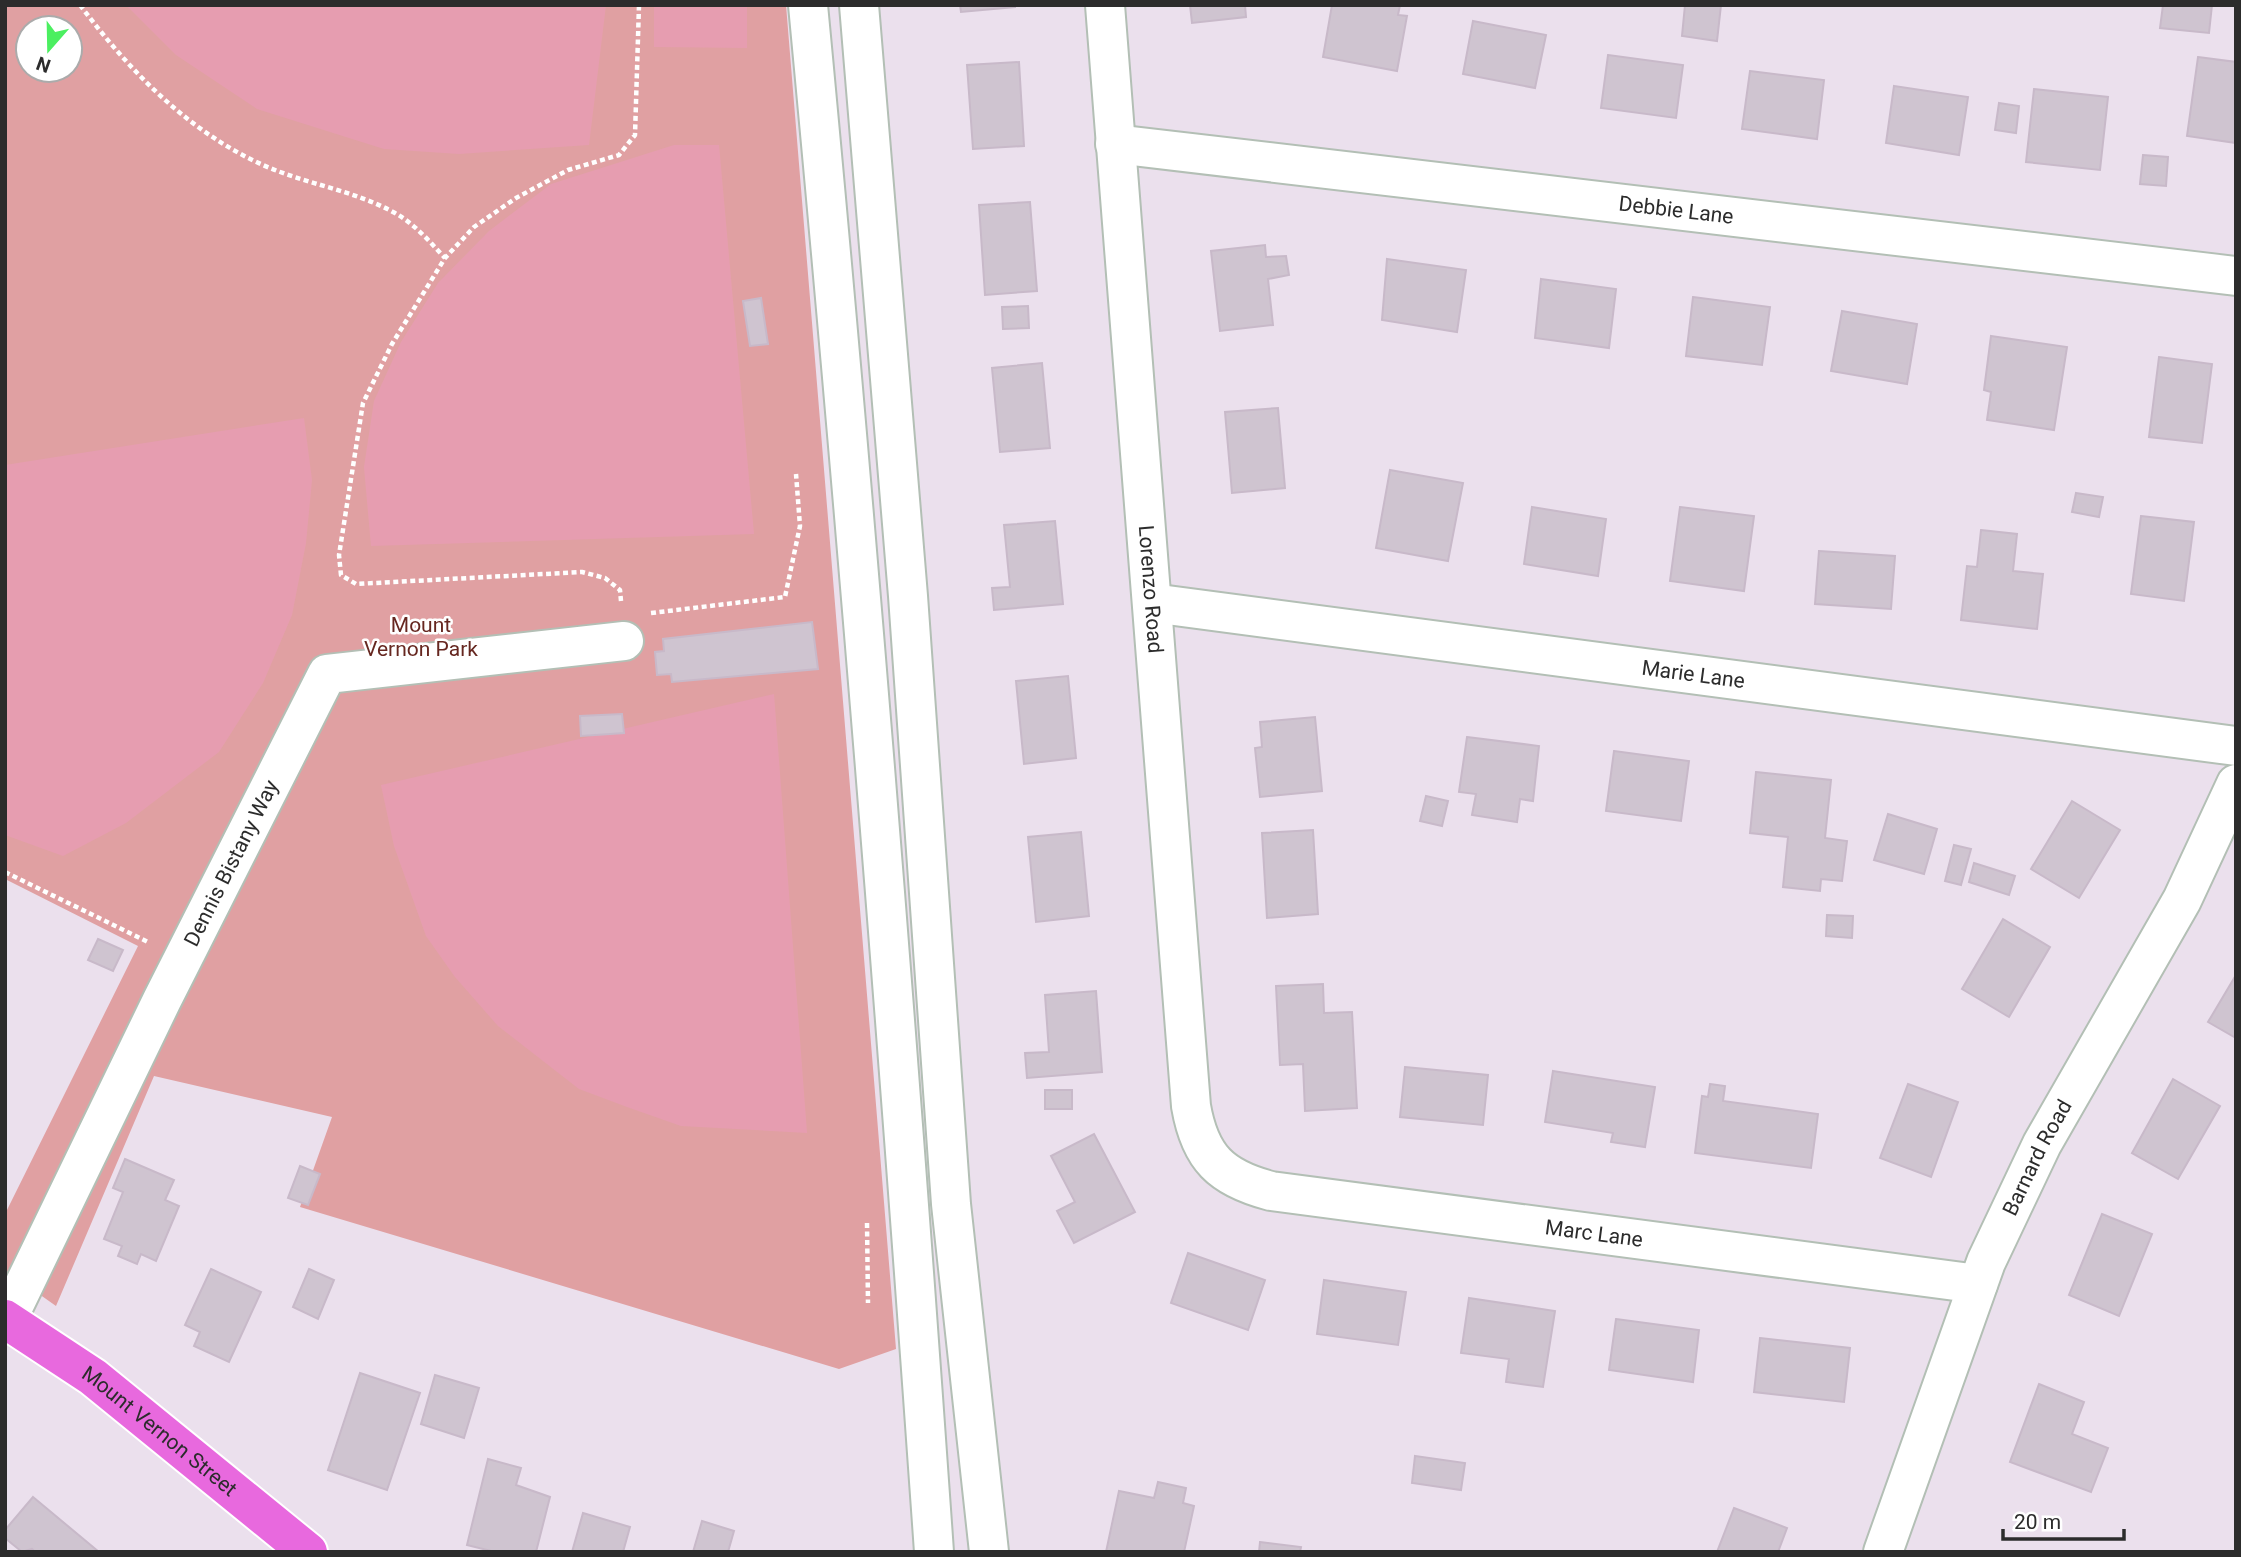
<svg xmlns="http://www.w3.org/2000/svg" width="2241" height="1557" viewBox="0 0 2241 1557" font-family="Roboto,sans-serif">
<style>
.green{fill:#e0a0a2;fill-rule:evenodd}
.pitch{fill:#e69db0}
.building{fill:#cfc4d0;stroke:#c8b9c9;stroke-width:2}
.lines{fill:none;stroke-linecap:round;stroke-linejoin:round}
.minor-casing{stroke:#b3bfb5;stroke-width:42}
.major-casing{stroke:#fff;stroke-width:42}
.path{stroke:#fff;stroke-width:4.5;stroke-dasharray:5 3.5;stroke-linecap:butt}
.minor{stroke:#fff;stroke-width:38}
.major{stroke:#e869de;stroke-width:38}
.labels{text-anchor:middle;dominant-baseline:central;stroke-width:5;stroke-linejoin:round;paint-order:stroke}
.street-label{font-size:21px;fill:#2c2c2c;stroke:#fff}
.park-label{font-size:21px;fill:#662720;stroke:#fff}
</style>
<rect width="100%" height="100%" fill="#ebe0ed"/>
<path class="green" d="M 5,5 L 786,5 L 896,1349 L 839,1369 L 300,1207 L 332,1117 L 154,1076 L 56,1306 L 5,1270 L 5,1214 L 138,946 L 5,879 ZM 28,28 L 70,28 L 70,70 L 28,70 Z"/>
<g class="pitch">
<path d="M 126,5 L 606,5 L 589,145 L 459,154 L 384,149 L 257,109 L 176,55 Z"/>
<path d="M 654,5 L 747,5 L 747,48 L 654,47 Z"/>
<path d="M 674,145 L 719,145 L 754,534 L 371,546 L 364,467 L 374,401 L 401,342 L 438,283 L 489,231 L 551,184 Z"/>
<path d="M 304,418 L 312,480 L 306,543 L 292,615 L 263,683 L 219,752 L 126,823 L 63,856 L 5,835 L 5,465 Z"/>
<path d="M 774,694 L 807,1133 L 681,1126 L 627,1107 L 579,1089 L 498,1026 L 455,977 L 426,936 L 394,846 L 381,785 Z"/>
</g>
<g class="building">
<path d="M 960,5 L 1015,5 L 1015,7 L 961,12 Z"/>
<path d="M 1190,5 L 1245,5 L 1246,17 L 1192,23 Z"/>
<path d="M 1332,5 L 1400,5 L 1398,15 L 1407,16 L 1397,71 L 1323,57 Z"/>
<path d="M 1685,5 L 1721,5 L 1717,41 L 1682,36 Z"/>
<path d="M 2163,5 L 2212,5 L 2209,33 L 2160,28 Z"/>
<path d="M 1473,21 L 1546,35 L 1535,88 L 1463,74 Z"/>
<path d="M 1608,55 L 1683,65 L 1676,118 L 1601,108 Z"/>
<path d="M 2198,57 L 2236,62 L 2236,143 L 2187,136 Z"/>
<path d="M 1019,62 L 1024,146 L 973,149 L 967,65 Z"/>
<path d="M 1750,71 L 1824,80 L 1817,139 L 1742,129 Z"/>
<path d="M 1894,86 L 1968,97 L 1959,155 L 1886,143 Z"/>
<path d="M 2034,89 L 2108,97 L 2100,170 L 2026,162 Z"/>
<path d="M 1999,103 L 2019,106 L 2016,133 L 1995,130 Z"/>
<path d="M 2143,155 L 2168,157 L 2166,186 L 2140,184 Z"/>
<path d="M 1030,202 L 1037,291 L 985,295 L 979,205 Z"/>
<path d="M 1265,245 L 1266,257 L 1286,256 L 1289,275 L 1268,279 L 1273,325 L 1220,331 L 1211,251 Z"/>
<path d="M 1387,259 L 1466,270 L 1457,332 L 1382,320 Z"/>
<path d="M 1541,279 L 1616,289 L 1609,348 L 1535,338 Z"/>
<path d="M 1693,297 L 1770,307 L 1762,365 L 1686,356 Z"/>
<path d="M 761,298 L 768,344 L 750,346 L 743,301 Z"/>
<path d="M 1028,306 L 1029,328 L 1003,329 L 1002,307 Z"/>
<path d="M 1842,311 L 1917,324 L 1907,384 L 1831,371 Z"/>
<path d="M 1991,336 L 2067,347 L 2054,430 L 1987,420 L 1991,392 L 1984,390 Z"/>
<path d="M 2159,357 L 2212,364 L 2202,443 L 2149,437 Z"/>
<path d="M 1042,363 L 1050,448 L 1000,452 L 992,368 Z"/>
<path d="M 1278,408 L 1285,488 L 1232,493 L 1225,412 Z"/>
<path d="M 1390,470 L 1463,483 L 1448,561 L 1376,548 Z"/>
<path d="M 2076,493 L 2103,497 L 2099,517 L 2072,512 Z"/>
<path d="M 1532,507 L 1606,519 L 1598,576 L 1524,564 Z"/>
<path d="M 1680,507 L 1754,516 L 1744,591 L 1670,581 Z"/>
<path d="M 2141,516 L 2194,522 L 2184,601 L 2131,594 Z"/>
<path d="M 1055,521 L 1063,604 L 994,610 L 992,588 L 1010,587 L 1004,525 Z"/>
<path d="M 1981,530 L 2017,534 L 2013,571 L 2043,574 L 2037,629 L 1961,620 L 1967,566 L 1977,567 Z"/>
<path d="M 1819,551 L 1895,556 L 1891,609 L 1815,604 Z"/>
<path d="M 812,622 L 818,669 L 672,682 L 671,674 L 657,675 L 655,652 L 664,651 L 663,639 Z"/>
<path d="M 1068,676 L 1076,758 L 1024,764 L 1016,681 Z"/>
<path d="M 622,714 L 624,733 L 581,736 L 580,716 Z"/>
<path d="M 1315,717 L 1322,791 L 1260,797 L 1255,748 L 1262,747 L 1260,722 Z"/>
<path d="M 1467,737 L 1539,746 L 1533,801 L 1520,799 L 1517,822 L 1472,815 L 1476,794 L 1459,792 Z"/>
<path d="M 1614,751 L 1689,761 L 1681,821 L 1606,811 Z"/>
<path d="M 1756,772 L 1831,780 L 1825,838 L 1847,841 L 1842,881 L 1821,879 L 1820,891 L 1783,887 L 1788,837 L 1750,833 Z"/>
<path d="M 1426,796 L 1448,801 L 1442,826 L 1420,821 Z"/>
<path d="M 2072,801 L 2120,830 L 2079,898 L 2031,869 Z"/>
<path d="M 1888,814 L 1937,829 L 1924,874 L 1874,860 Z"/>
<path d="M 1313,830 L 1318,914 L 1267,918 L 1262,833 Z"/>
<path d="M 1081,832 L 1089,916 L 1036,922 L 1028,837 Z"/>
<path d="M 1954,845 L 1971,849 L 1961,885 L 1945,881 Z"/>
<path d="M 1974,863 L 2015,876 L 2009,895 L 1969,882 Z"/>
<path d="M 1827,915 L 1853,916 L 1852,938 L 1826,936 Z"/>
<path d="M 2003,919 L 2050,947 L 2009,1017 L 1962,989 Z"/>
<path d="M 98,939 L 123,950 L 113,971 L 88,960 Z"/>
<path d="M 2236,975 L 2236,1038 L 2208,1022 Z"/>
<path d="M 1323,984 L 1324,1013 L 1352,1012 L 1357,1108 L 1305,1111 L 1303,1064 L 1280,1065 L 1276,986 Z"/>
<path d="M 1096,991 L 1102,1072 L 1027,1078 L 1025,1053 L 1049,1052 L 1045,995 Z"/>
<path d="M 1405,1067 L 1488,1075 L 1483,1125 L 1400,1117 Z"/>
<path d="M 1553,1071 L 1655,1087 L 1645,1147 L 1611,1142 L 1613,1133 L 1545,1122 Z"/>
<path d="M 2173,1079 L 2220,1106 L 2178,1179 L 2132,1153 Z"/>
<path d="M 1710,1084 L 1725,1086 L 1723,1101 L 1818,1114 L 1811,1168 L 1695,1153 L 1702,1096 L 1708,1097 Z"/>
<path d="M 1908,1084 L 1958,1102 L 1931,1177 L 1880,1158 Z"/>
<rect x="1045" y="1090" width="27" height="19"/>
<path d="M 1094,1134 L 1135,1212 L 1074,1243 L 1057,1211 L 1075,1202 L 1051,1156 Z"/>
<path d="M 125,1159 L 174,1180 L 165,1200 L 179,1206 L 156,1261 L 141,1254 L 137,1264 L 118,1256 L 122,1246 L 104,1239 L 123,1192 L 113,1188 Z"/>
<path d="M 300,1166 L 320,1174 L 308,1205 L 288,1198 Z"/>
<path d="M 2102,1214 L 2152,1234 L 2119,1316 L 2069,1295 Z"/>
<path d="M 1188,1253 L 1265,1280 L 1248,1330 L 1171,1303 Z"/>
<path d="M 211,1269 L 261,1292 L 229,1362 L 194,1346 L 200,1332 L 185,1325 Z"/>
<path d="M 309,1269 L 334,1280 L 318,1319 L 293,1307 Z"/>
<path d="M 1324,1280 L 1406,1292 L 1398,1345 L 1317,1334 Z"/>
<path d="M 1469,1298 L 1555,1311 L 1543,1387 L 1506,1382 L 1509,1359 L 1461,1353 Z"/>
<path d="M 1616,1319 L 1699,1330 L 1693,1382 L 1609,1370 Z"/>
<path d="M 1760,1338 L 1850,1348 L 1844,1402 L 1754,1392 Z"/>
<path d="M 360,1373 L 420,1393 L 387,1490 L 328,1470 Z"/>
<path d="M 435,1375 L 479,1388 L 464,1438 L 421,1424 Z"/>
<path d="M 2039,1384 L 2084,1402 L 2072,1434 L 2108,1448 L 2091,1492 L 2010,1462 Z"/>
<path d="M 1415,1456 L 1465,1463 L 1461,1490 L 1412,1483 Z"/>
<path d="M 488,1459 L 521,1468 L 516,1485 L 550,1497 L 536,1552 L 495,1552 L 467,1545 Z"/>
<path d="M 1158,1482 L 1186,1488 L 1183,1503 L 1194,1506 L 1184,1552 L 1106,1552 L 1119,1491 L 1154,1498 Z"/>
<path d="M 33,1497 L 99,1552 L 35,1552 L 32,1549 L 22,1552 L 5,1538 L 5,1530 Z"/>
<path d="M 1734,1508 L 1787,1528 L 1778,1552 L 1717,1552 Z"/>
<path d="M 583,1513 L 630,1527 L 623,1552 L 572,1552 Z"/>
<path d="M 702,1521 L 734,1531 L 728,1552 L 693,1552 Z"/>
<path d="M 1260,1542 L 1301,1547 L 1300,1552 L 1259,1552 Z"/>
</g>
<g class="lines">
<g class="minor-casing">
<g id="minor">
<path d="M 808,5 C 857,520 898,1036 934,1552"/>
<path d="M 859,5 L 908,596 L 951,1204 L 989,1552"/>
<path id="s1" d="M 1105,5 L 1191,1106 C 1200,1158 1221,1178 1271,1191 L 1978,1284"/>
<path id="s2" d="M 1115,144 L 2236,276"/>
<path id="s3" d="M 1152,603 L 2236,746"/>
<path id="s4" d="M 7,1320 L 162,1000 L 327,674 L 624,641"/>
<path id="s5" d="M 1883,1552 L 1986,1262 L 2042,1144 L 2182,900 L 2236,784"/>
</g>
</g>
<g class="major-casing">
<g id="major">
<path id="s6" d="M 5,1319 L 93,1377 L 308,1552"/>
</g>
</g>
<g class="path">
<path d="M 80,5 C 129,70 187,131 263,165 C 305,184 353,190 393,212 C 414,223 429,241 445,258"/>
<path d="M 621,601 L 620,590 L 605,578 L 582,572 L 356,584 L 341,575 L 339,555 L 363,403 L 392,344 L 445,258 L 474,227 L 516,198 L 568,170 L 619,155 L 635,135 L 639,5"/>
<path d="M 651,613 L 785,597 L 800,526 L 796,474"/>
<path d="M 5,872 L 148,942"/>
<path d="M 867,1223 L 868,1303"/>
</g>
<use href="#minor" class="minor"/>
<use href="#major" class="major"/>
</g>
<g class="labels">
<g class="street-label">
<text stroke="none"><textPath href="#s2" startOffset="565">Debbie Lane</textPath></text>
<text stroke="none"><textPath href="#s1" startOffset="586">Lorenzo Road</textPath></text>
<text stroke="none"><textPath href="#s3" startOffset="546">Marie Lane</textPath></text>
<text stroke="none"><textPath href="#s4" startOffset="509">Dennis Bistany Way</textPath></text>
<text stroke="none"><textPath href="#s5" startOffset="424">Barnard Road</textPath></text>
<text stroke="none"><textPath href="#s1" startOffset="1556">Marc Lane</textPath></text>
<text stroke="none"><textPath href="#s6" startOffset="191">Mount Vernon Street</textPath></text>
</g>
<g class="park-label">
<text x="421" y="625">Mount<tspan x="421" dy="24">Vernon Park</tspan></text>
</g>
</g>
<rect width="2241" height="1557" fill="none" stroke="#2c2c2c" stroke-width="14"/>
<g transform="translate(49 49) rotate(200)"><circle r="33" fill="#ffffff" stroke="#ababab" stroke-width="2"/>
<path d="M0-5L12 26L0 18L-12 26Z" fill="#4bef60"/>
<text y="-10" font-size="19" font-weight="bold" text-anchor="middle" fill="#2c2c2c">N</text>
</g>
<path d="M2003 1529v10h121v-10" fill="none" stroke="#2c2c2c" stroke-width="3.5"/>
<text x="2014" y="1529" font-size="21" fill="#2c2c2c" stroke="#ffffff" stroke-width="5" paint-order="stroke">20 m</text>
</svg>
